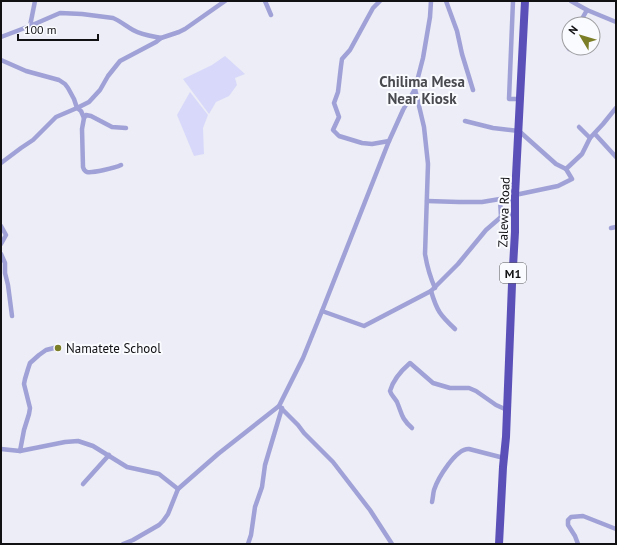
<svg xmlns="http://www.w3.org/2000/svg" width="617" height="545" viewBox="0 0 617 545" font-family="'PT Sans',sans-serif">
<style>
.green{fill:#d8d9fa}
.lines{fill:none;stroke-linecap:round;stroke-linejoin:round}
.minor{stroke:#a0a1d6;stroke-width:4.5}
.trunk{stroke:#5a50b8;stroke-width:8}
.poi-dot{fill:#7c7e27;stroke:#fafbfe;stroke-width:1.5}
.labels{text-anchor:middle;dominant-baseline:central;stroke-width:4;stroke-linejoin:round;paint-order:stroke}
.shield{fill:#fafbfe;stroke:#57575a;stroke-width:1}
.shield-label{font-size:12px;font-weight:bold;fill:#111114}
.street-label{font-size:13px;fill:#111114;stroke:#fafbfe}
.poi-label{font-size:13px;fill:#111114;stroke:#fafbfe;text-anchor:start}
.quarter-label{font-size:15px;font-weight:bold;fill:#494950;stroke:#fafbfe}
</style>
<rect width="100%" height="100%" fill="#ecedf6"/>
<g class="green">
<path d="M 225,56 L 245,74 L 235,78 L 237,85 L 229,96 L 216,102 L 209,114 L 183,79 L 212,65 Z"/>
<path d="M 190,92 L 208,115 L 203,128 L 204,154 L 194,156 L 177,115 Z"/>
</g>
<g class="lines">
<g class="minor">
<path d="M 265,1 L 271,15"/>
<path d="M 380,1 L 373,8 L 350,50 L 342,59 L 341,66 L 338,92 L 334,103 L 339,117 L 333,130 L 339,136 L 362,143 L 372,144 L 389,141"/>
<path d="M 446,1 L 457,31 L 462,54 L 473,90"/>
<path d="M 513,1 L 509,99 L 521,99"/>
<path d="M 571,1 L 587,10 L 616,22"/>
<path d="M 579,24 L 587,10"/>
<path d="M 30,26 L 35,1"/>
<path d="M 1,37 L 30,26 L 60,13 L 82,14 L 113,18 C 120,21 126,26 133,30 C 142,35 151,36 161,38"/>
<path d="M 569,49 L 570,48"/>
<path d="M 1,60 L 26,71 L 59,80 L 65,84 L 68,88 L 74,99 L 77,108 L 81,111 L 84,118 L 82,129 L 83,167 C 84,170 84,171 87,172 C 93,173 115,168 121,165"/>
<path d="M 415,89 L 424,127 L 428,164 L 425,254 C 427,266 430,277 435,288"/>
<path d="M 84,118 L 86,115 L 91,116 L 112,127 L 126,128"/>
<path d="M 465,121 L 493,128 L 519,131 L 556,164 L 566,169 L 572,179 L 558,186 L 515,195"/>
<path d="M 595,134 L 616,157"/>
<path d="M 590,138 L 603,124 L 616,108"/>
<path d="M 1,163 L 21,148 L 33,140 L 56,117 L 77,108 L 89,102 L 100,90 L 108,76 L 120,61 L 156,42 L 161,38 L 179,32 L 185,29 L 225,1"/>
<path d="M 566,169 L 582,154 L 590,138 L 579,127"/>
<path d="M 500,199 L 501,217"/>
<path d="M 427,201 L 459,202 L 482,202 L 500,199 L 515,202"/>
<path d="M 1,226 L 6,235 L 1,244"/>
<path d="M 611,228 L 616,227"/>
<path d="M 1,254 L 5,263 L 5,273 L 8,285 L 12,316"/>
<path d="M 431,291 C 437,311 440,315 455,329"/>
<path d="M 322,311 L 364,326 L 431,291 L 458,264 L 486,230 L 501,217 L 515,213"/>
<path d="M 279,406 L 298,425 L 304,433 L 333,462 L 370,510 L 392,544"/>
<path d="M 412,428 C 401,418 402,414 397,402 C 395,398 391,395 390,391 C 393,380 402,370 410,363 L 433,383 L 450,388 L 469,388 L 476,391 L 496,405 L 507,410"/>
<path d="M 1,449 L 20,451 L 65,442 L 78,441 L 93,446 L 127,467 L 159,474 L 178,489"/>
<path d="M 20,451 L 24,430 L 29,414 L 30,408 L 24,384 L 25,379 L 28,369 L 30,363 L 39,355 L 46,350 L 54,348"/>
<path d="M 83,484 L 109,455"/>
<path d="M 432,502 C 433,498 433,494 434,490 C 438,478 456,448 469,449 L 504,458"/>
<path d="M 123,544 L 133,540 L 159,525 L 163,521 L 168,514 L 178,489 L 218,454 L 279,406 L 303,358 L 322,311 L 389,141 L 403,110 L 415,89 L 423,58 L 430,17 L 431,1"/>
<path d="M 248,544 L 251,535 L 255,507 L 262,487 L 265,465 L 282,408"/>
<path d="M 578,544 L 575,536 L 568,525 L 568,520 L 571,517 L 583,516 L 616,529"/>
</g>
<path class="trunk" d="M 499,544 L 503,467 L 506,437 L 512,284 L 515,232 L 515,195 L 525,1"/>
</g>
<circle class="poi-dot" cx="58" cy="348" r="4"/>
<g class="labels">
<rect class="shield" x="500" y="263" width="26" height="20" rx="3"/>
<g class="shield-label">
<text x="513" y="273">M1</text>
</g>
<g class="street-label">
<text transform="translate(504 212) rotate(-88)">Zalewa Road</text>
</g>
<g class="poi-label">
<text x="66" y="348">Namatete School</text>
</g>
<g class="quarter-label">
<text x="422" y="81">Chilima Mesa<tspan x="422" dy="17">Near Kiosk</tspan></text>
</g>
</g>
<rect width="617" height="545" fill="none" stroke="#111114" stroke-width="4"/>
<g transform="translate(581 36) rotate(308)"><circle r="19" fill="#fafbfe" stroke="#9d9da0"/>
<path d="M0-3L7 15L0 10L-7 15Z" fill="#7c7e27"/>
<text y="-6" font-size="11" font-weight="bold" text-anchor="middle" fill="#111114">N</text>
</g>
<path d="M18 34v6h80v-6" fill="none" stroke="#111114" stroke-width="2"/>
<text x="24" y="34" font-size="12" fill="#111114" stroke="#fafbfe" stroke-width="3" paint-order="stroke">100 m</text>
</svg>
